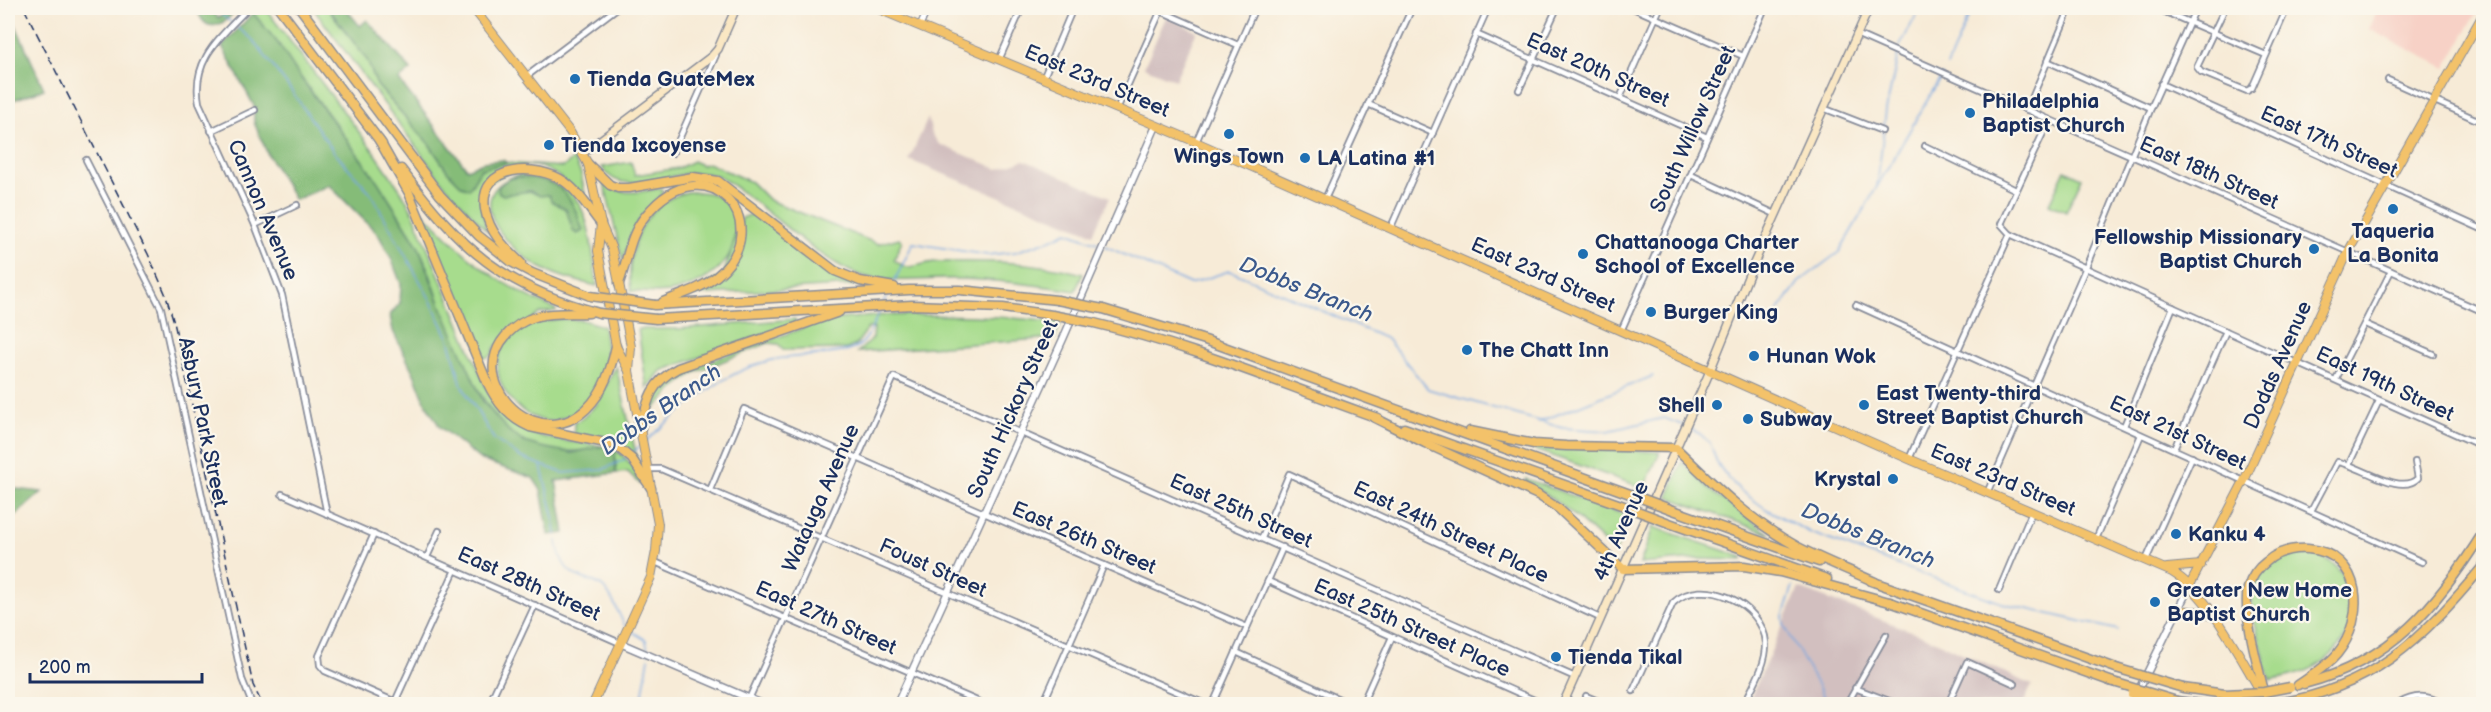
<svg xmlns="http://www.w3.org/2000/svg" width="2491" height="712" viewBox="0 0 2491 712" font-family="'Balsamiq Sans',sans-serif">
<style>
.built{fill:#f7d1c6}
.industrial{fill:#d2bfbf}
.green{fill:#a7dc8d;stroke:#618676;stroke-width:1.5}
.forest{fill:#85bc78;stroke:#50766b;stroke-width:1.5}
.lines{fill:none;stroke-linecap:round;stroke-linejoin:round}
.stream{stroke:#76a6e0;stroke-width:1.5}
.minor-casing{stroke:#898d9a;stroke-width:8}
.tertiary-casing{stroke:#898d9a;stroke-width:9}
.secondary-casing{stroke:#898d9a;stroke-width:10}
.primary-casing{stroke:#898d9a;stroke-width:10}
.trunk-casing{stroke:#898d9a;stroke-width:10}
.motorway-casing{stroke:#898d9a;stroke-width:11}
.minor{stroke:#fff;stroke-width:4.5}
.tertiary{stroke:#fff;stroke-width:6}
.secondary{stroke:#fae7c3;stroke-width:7}
.primary{stroke:#f3c26a;stroke-width:8}
.trunk{stroke:#f3c26a;stroke-width:8}
.motorway{stroke:#f3c26a;stroke-width:8}
.rail{stroke:#1b2f5e;stroke-width:1.5;stroke-dasharray:9 4.5;stroke-linecap:butt}
.motorway-bridge-casing{stroke:#898d9a;stroke-width:11;stroke-linecap:butt}
.motorway-bridge{stroke:#f3c26a;stroke-width:8}
.poi-dot{fill:#1f6fb2;stroke:#fbf7ec;stroke-width:2}
.labels{text-anchor:middle;dominant-baseline:central;stroke-width:4.5;stroke-linejoin:round;paint-order:stroke}
.street-label{font-size:21px;fill:#1b2f5e;stroke:#fbf7ec}
.poi-label{font-size:21px;font-weight:bold;fill:#1b2f5e;stroke:#fbf7ec;text-anchor:start}
.water-label{font-size:22px;font-style:italic;fill:#3b598c;stroke:#fbf7ec}
</style>
<rect width="100%" height="100%" fill="#fbf7ec"/>
<filter id="ink" filterUnits="userSpaceOnUse"><feTurbulence type="fractalNoise" baseFrequency=".0167" numOctaves="2"/><feDisplacementMap in="SourceGraphic" scale="12" xChannelSelector="R" yChannelSelector="G"/><feConvolveMatrix kernelMatrix="1 2 1 2 8 2 1 2 1" color-interpolation-filters="sRGB"/></filter>
<filter id="wash" filterUnits="userSpaceOnUse"><feTurbulence type="fractalNoise" baseFrequency=".008" numOctaves="4" result="noise"/><feDisplacementMap in="SourceGraphic" scale="24" xChannelSelector="R" yChannelSelector="G"/><feGaussianBlur stdDeviation="1.35" result="paint"/><feColorMatrix in="noise" values="0 0 0 0 0 0 0 0 0 0 0 0 0 0 0 0 0 1.4 0 .05"/><feComposite in="paint" operator="in"/></filter>
<g filter="url(#wash)">
<rect width="100%" height="100%" fill="#f7ebd7"/>
<path class="built" d="M 2379,8 L 2479,8 L 2446,68 L 2369,29 Z"/>
<g class="industrial">
<path d="M 1166,17 L 1197,31 L 1175,80 L 1144,67 Z"/>
<path d="M 928,118 L 932,134 L 939,144 L 998,169 L 1024,160 L 1110,197 L 1093,234 L 909,160 Z"/>
<path d="M 1799,588 L 1924,636 L 2032,685 L 2023,704 L 1748,704 Z"/>
</g>
<g class="green">
<path d="M 259,8 L 265,8 L 375,153 L 401,191 L 412,210 L 489,395 C 497,406 505,419 517,426 C 540,441 576,442 603,446 C 572,455 533,454 508,430 C 478,402 454,342 440,303 C 433,284 428,265 419,248 C 384,187 341,131 299,75 C 284,54 270,33 253,13 Z"/>
<path d="M 313,8 L 328,8 L 367,60 L 377,85 L 429,144 L 448,172 L 469,188 L 481,169 L 507,163 L 563,167 L 574,159 L 581,174 L 586,201 C 569,186 551,163 526,166 C 513,168 498,179 486,184 L 483,214 L 487,231 L 443,183 Z"/>
<path d="M 693,161 L 702,165 L 708,163 L 751,182 L 769,200 L 878,244 L 899,238 L 902,241 L 894,260 L 905,267 C 915,268 925,262 936,262 C 986,261 1034,261 1083,274 L 1075,291 C 1038,285 1000,280 962,279 C 926,277 883,287 850,271 C 811,252 778,218 743,193 C 735,187 726,179 716,176 C 682,162 623,204 602,167 L 631,162 L 635,175 L 679,168 Z"/>
<path d="M 2065,170 L 2082,178 L 2066,212 L 2049,204 Z"/>
<path d="M 520,174 C 590,173 590,234 597,286 C 576,281 555,276 536,265 C 502,244 460,193 520,174 Z"/>
<path d="M 604,183 C 622,197 640,192 661,188 L 663,194 C 639,215 630,230 623,262 Z"/>
<path d="M 687,192 C 700,192 711,191 722,199 C 742,214 737,251 721,266 C 711,277 695,285 681,289 C 665,295 648,292 631,291 C 626,259 638,216 669,199 C 674,196 681,194 687,192 Z"/>
<path d="M 422,211 C 467,259 495,283 555,309 L 556,311 L 540,313 L 495,347 L 492,355 L 485,358 L 481,356 Z"/>
<path d="M 755,213 L 818,261 L 858,285 L 691,295 L 724,273 L 742,218 Z"/>
<path d="M 888,315 C 946,315 1003,315 1061,323 L 1055,338 L 858,352 L 873,338 L 874,328 L 868,328 L 856,345 L 847,349 L 783,350 L 778,344 L 768,343 L 696,372 L 675,387 L 654,409 L 648,407 C 654,388 663,379 682,371 L 826,320 Z"/>
<path d="M 559,319 L 582,320 L 603,326 C 608,360 610,375 587,403 C 581,411 575,413 565,417 C 561,418 556,421 552,421 C 542,422 534,417 526,413 C 493,391 485,349 523,328 C 535,322 546,321 559,319 Z"/>
<path d="M 795,319 L 796,323 L 661,371 L 647,389 L 638,329 L 677,329 Z"/>
<path d="M 616,366 L 638,463 C 620,438 602,439 574,434 L 574,423 L 583,418 L 597,404 Z"/>
<path d="M 1524,446 L 1660,452 L 1644,488 Z"/>
<path d="M 615,450 C 629,459 635,468 641,485 L 628,472 L 616,473 Z"/>
<path d="M 1682,462 L 1710,490 L 1770,534 L 1668,497 Z"/>
<path d="M 1526,479 L 1631,517 L 1615,553 C 1587,526 1560,500 1525,482 Z"/>
<path d="M 1653,527 L 1743,557 L 1742,560 L 1697,559 L 1640,564 Z"/>
<path d="M 2297,553 C 2303,554 2310,553 2316,555 C 2359,568 2361,624 2333,653 C 2317,670 2293,677 2271,680 L 2263,662 L 2265,661 C 2254,615 2231,569 2297,553 Z"/>
</g>
<g class="forest">
<path d="M 8,8 L 44,89 L 8,102 Z"/>
<path d="M 197,8 L 210,8 L 218,18 L 223,15 L 223,8 L 237,8 C 225,25 205,37 197,8 Z"/>
<path d="M 328,8 L 345,8 L 360,26 L 367,20 L 411,70 L 399,80 L 467,169 L 483,162 L 503,160 L 507,163 L 481,169 L 469,189 L 462,186 L 448,172 L 429,144 L 377,85 L 367,60 Z"/>
<path d="M 253,13 L 278,43 L 298,74 L 378,182 L 418,246 L 441,306 L 483,401 L 497,418 L 510,432 L 524,442 L 541,447 L 572,453 L 603,446 L 615,450 L 616,473 L 556,481 L 565,533 L 549,535 L 541,490 L 533,478 L 481,460 L 440,427 L 426,404 L 415,376 L 393,331 L 390,315 L 400,303 L 401,284 L 391,258 L 378,234 L 329,185 L 295,200 L 268,155 L 254,122 L 254,106 L 222,46 Z"/>
<path d="M 518,177 C 559,178 572,193 583,231 L 577,234 L 573,231 L 566,209 L 551,201 L 549,195 L 540,196 L 530,191 L 503,195 L 498,192 L 499,186 L 508,179 Z"/>
<path d="M 8,488 L 42,492 L 8,522 Z"/>
</g>
<g class="lines">
<g class="stream">
<path d="M 1368,14 L 1373,8"/>
<path d="M 222,15 L 252,39 L 291,90 L 334,152 L 370,192 L 430,299 L 449,339 L 462,386 L 494,439 L 520,457 L 563,473 L 602,470 L 625,459"/>
<path d="M 1900,46 L 1920,8"/>
<path d="M 1947,66 L 1972,8"/>
<path d="M 1877,187 L 1886,110 L 1898,55"/>
<path d="M 1105,246 L 1190,284 L 1229,271 L 1235,273 L 1387,339 L 1428,389 L 1563,428 L 1608,431 L 1664,418 L 1682,425"/>
<path d="M 894,282 L 913,243 L 987,255 L 1015,252 L 1053,239 L 1067,232 L 1100,244"/>
<path d="M 883,304 L 888,294"/>
<path d="M 1770,322 L 1799,282 L 1839,252 L 1942,75"/>
<path d="M 1539,422 L 1653,376"/>
<path d="M 1687,427 L 1700,434 L 1710,443 L 1717,463 L 1729,479 L 1741,491 L 1766,509 L 1811,533 L 2002,603 L 2118,630"/>
<path d="M 645,442 C 683,408 725,369 777,359 C 794,356 843,355 855,348 C 869,341 873,324 880,310"/>
<path d="M 631,454 L 639,447"/>
<path d="M 541,466 L 554,517 L 556,535"/>
<path d="M 557,541 C 559,557 565,573 582,578 C 590,581 598,582 604,588 C 613,597 619,615 625,626"/>
<path d="M 1793,586 L 1783,616 L 1784,625 L 1828,704"/>
<path d="M 631,631 L 646,640 L 648,654"/>
<path d="M 641,704 L 649,658"/>
</g>
</g>
</g>
<g filter="url(#ink)">
<g class="lines">
<g class="minor-casing">
<g id="minor">
<path d="M 248,8 C 221,37 191,59 199,103 L 255,225 L 282,295 L 327,514"/>
<path d="M 1154,8 L 1238,45"/>
<path d="M 1633,8 L 1743,56"/>
<path d="M 2156,8 L 2266,55"/>
<path d="M 2225,8 L 2197,67 L 2201,72 L 2247,91 L 2252,88 L 2287,8"/>
<path d="M 920,26 L 928,8"/>
<path d="M 1476,34 L 1707,137"/>
<path d="M 1856,34 L 2484,312"/>
<path d="M 999,60 L 1022,8"/>
<path d="M 2047,61 L 2151,108"/>
<path d="M 527,76 L 617,8"/>
<path d="M 1043,79 L 1073,8"/>
<path d="M 2388,80 L 2484,123"/>
<path d="M 2161,84 L 2484,230"/>
<path d="M 1519,90 L 1557,8"/>
<path d="M 1620,98 L 1660,8"/>
<path d="M 1368,104 L 1433,133"/>
<path d="M 1823,108 L 1882,131"/>
<path d="M 1117,109 L 1162,8"/>
<path d="M 2027,110 L 2070,8"/>
<path d="M 211,131 L 255,110"/>
<path d="M 1196,142 L 1255,8"/>
<path d="M 1925,146 L 2016,190"/>
<path d="M 673,153 L 716,55"/>
<path d="M 86,160 L 161,308 L 242,679 L 252,704"/>
<path d="M 1691,175 L 1775,214"/>
<path d="M 1325,199 L 1412,8"/>
<path d="M 255,225 L 297,205"/>
<path d="M 1391,227 L 1488,8"/>
<path d="M 2010,234 L 2484,447"/>
<path d="M 1856,305 L 2422,562"/>
<path d="M 2365,324 L 2433,354"/>
<path d="M 1621,331 L 1765,8"/>
<path d="M 2336,379 L 2391,271"/>
<path d="M 2124,426 L 2173,307"/>
<path d="M 2174,449 L 2226,331"/>
<path d="M 1909,459 L 2010,234 L 2001,224 L 2049,120"/>
<path d="M 2349,464 L 2379,401"/>
<path d="M 647,469 L 661,469 L 1205,704"/>
<path d="M 710,490 L 744,409 L 1247,627"/>
<path d="M 1987,493 L 2086,267 L 2151,108 L 2196,8"/>
<path d="M 282,494 L 620,643"/>
<path d="M 2311,511 L 2337,462 C 2359,464 2400,497 2418,478 L 2415,462"/>
<path d="M 374,534 L 319,656 L 320,665 L 325,671 L 400,704"/>
<path d="M 1262,538 L 1289,474 L 1600,618"/>
<path d="M 2096,539 L 2141,435"/>
<path d="M 427,557 L 439,531"/>
<path d="M 2146,560 L 2192,457"/>
<path d="M 655,562 L 984,704"/>
<path d="M 1268,581 L 1543,704"/>
<path d="M 1999,590 L 2032,512"/>
<path d="M 1236,652 L 1350,704"/>
<path d="M 1855,688 L 1897,704"/>
<path d="M 1633,691 L 1673,603 C 1702,575 1763,603 1766,643 C 1767,664 1753,686 1744,704"/>
<path d="M 1586,696 L 1605,704"/>
<path d="M 749,699 L 894,377 L 1575,677"/>
<path d="M 394,704 L 455,570"/>
<path d="M 489,704 L 535,605"/>
<path d="M 1043,704 L 1104,565"/>
<path d="M 1213,704 L 1283,547"/>
<path d="M 1362,704 L 1392,637"/>
<path d="M 1847,704 L 1886,635"/>
<path d="M 1948,704 L 1967,662 L 2015,684"/>
<path d="M 2398,704 C 2413,695 2428,694 2442,704"/>
</g>
</g>
<g class="tertiary-casing">
<g id="tertiary">
<path d="M 620,643 L 762,704"/>
<path d="M 897,704 L 1063,339 L 1156,126"/>
<path d="M 2132,704 L 2190,585"/>
</g>
</g>
<g class="secondary-casing">
<g id="secondary">
<path d="M 583,153 L 712,56 L 718,49 L 736,8"/>
<path d="M 1563,704 L 1710,371 L 1750,272 L 1869,8"/>
</g>
</g>
<g class="primary-casing">
<g id="primary">
<path d="M 473,8 L 570,132 L 588,164 L 601,224 L 612,249 L 619,283"/>
<path d="M 876,8 L 1196,142 L 1909,459 L 2172,572 C 2210,595 2240,658 2264,697"/>
<path d="M 2167,568 L 2201,565"/>
<path d="M 2190,585 L 2244,481 L 2348,252 L 2484,13"/>
<path d="M 2178,610 L 2202,612 L 2214,617"/>
</g>
</g>
<g class="trunk-casing">
<g id="trunk">
<path d="M 601,224 L 598,251 L 616,346 L 629,371"/>
<path d="M 593,704 L 651,577 L 656,551 L 658,524 L 629,371 L 631,347 L 619,283"/>
</g>
</g>
<g class="motorway-casing">
<g id="motorway">
<path d="M 279,8 L 382,144"/>
<path d="M 300,8 L 440,195 L 479,236 L 513,263 L 532,273 L 590,296"/>
<path d="M 379,140 L 409,193 L 487,382 C 497,403 509,418 530,427 L 615,445 L 632,459 L 651,488"/>
<path d="M 588,164 L 610,185 L 618,188 L 629,188 L 693,177 L 718,181 L 835,271 L 860,281 L 894,287"/>
<path d="M 401,169 C 461,249 501,286 599,313"/>
<path d="M 521,263 C 505,248 489,232 485,209 C 478,163 538,163 565,182 C 579,192 590,210 601,224"/>
<path d="M 619,283 C 628,260 629,235 646,215 C 706,141 779,225 717,276 C 701,289 681,294 663,302"/>
<path d="M 655,305 L 909,290 L 960,290 L 1057,300"/>
<path d="M 1103,309 L 1205,340 L 1630,494"/>
<path d="M 589,313 C 572,314 554,312 538,316 C 523,320 510,329 501,342 C 462,404 587,488 616,346"/>
<path d="M 656,319 L 912,305 L 1003,308 L 1052,315"/>
<path d="M 1094,323 C 1192,346 1284,385 1378,418"/>
<path d="M 1373,417 L 1425,443 L 1538,495 L 1559,509 L 1623,569 L 1744,566 L 1780,572 L 1893,603"/>
<path d="M 1404,428 L 1624,506"/>
<path d="M 1470,431 L 1534,444 L 1566,446 L 1676,448 C 1714,485 1751,522 1798,547 C 1823,560 1849,570 1875,582"/>
<path d="M 640,432 C 647,402 649,383 678,368 L 839,312"/>
<path d="M 1673,510 L 1819,562"/>
<path d="M 1669,523 L 1827,579"/>
<path d="M 1871,581 L 2116,668"/>
<path d="M 1890,602 L 2110,681"/>
<path d="M 2304,684 C 2392,661 2438,605 2484,531"/>
<path d="M 2183,688 L 2225,694"/>
<path d="M 2266,700 C 2260,672 2242,614 2248,588 C 2251,578 2258,568 2266,562 C 2278,551 2292,548 2308,549 C 2364,553 2366,619 2337,654 C 2326,667 2311,676 2298,685"/>
<path d="M 2177,701 L 2200,704"/>
<path d="M 2270,704 C 2371,691 2422,640 2484,565"/>
</g>
</g>
<use href="#minor" class="minor"/>
<use href="#tertiary" class="tertiary"/>
<use href="#secondary" class="secondary"/>
<use href="#primary" class="primary"/>
<use href="#trunk" class="trunk"/>
<use href="#motorway" class="motorway"/>
<path class="rail" d="M 24,8 L 148,254 L 165,293 L 174,322 L 253,685 L 262,704"/>
<g class="motorway-bridge-casing">
<g id="motorway-bridge">
<path d="M 590,296 L 655,305"/>
<path d="M 1057,300 L 1103,309"/>
<path d="M 599,313 L 656,319"/>
<path d="M 1052,315 L 1094,323"/>
<path d="M 1630,494 L 1673,510"/>
<path d="M 1624,506 L 1669,523"/>
<path d="M 2116,668 L 2183,688"/>
<path d="M 2110,681 L 2177,701"/>
<path d="M 2132,694 L 2159,704"/>
<path d="M 2225,694 L 2264,692 L 2290,687"/>
</g>
</g>
<use href="#motorway-bridge" class="motorway-bridge"/>
</g>
</g>
<g class="poi-dot">
<circle cx="575" cy="79" r="6"/>
<circle cx="1970" cy="113" r="6"/>
<circle cx="1229" cy="134" r="6"/>
<circle cx="549" cy="145" r="6"/>
<circle cx="1305" cy="158" r="6"/>
<circle cx="2393" cy="209" r="6"/>
<circle cx="2314" cy="249" r="6"/>
<circle cx="1583" cy="254" r="6"/>
<circle cx="1651" cy="312" r="6"/>
<circle cx="1467" cy="350" r="6"/>
<circle cx="1754" cy="356" r="6"/>
<circle cx="1717" cy="405" r="6"/>
<circle cx="1864" cy="405" r="6"/>
<circle cx="1748" cy="419" r="6"/>
<circle cx="1893" cy="479" r="6"/>
<circle cx="2176" cy="534" r="6"/>
<circle cx="2155" cy="602" r="6"/>
<circle cx="1556" cy="657" r="6"/>
</g>
<g class="labels">
<g class="street-label">
<text transform="translate(1598 70) rotate(24)">East 20th Street</text>
<text transform="translate(1097 81) rotate(23)">East 23rd Street</text>
<text transform="translate(1693 129) rotate(-66)">South Willow Street</text>
<text transform="translate(2329 142) rotate(24)">East 17th Street</text>
<text transform="translate(2209 173) rotate(24)">East 18th Street</text>
<text transform="translate(263 210) rotate(67)">Cannon Avenue</text>
<text transform="translate(1543 275) rotate(24)">East 23rd Street</text>
<text transform="translate(2278 365) rotate(-66)">Dodds Avenue</text>
<text transform="translate(2385 384) rotate(25)">East 19th Street</text>
<text transform="translate(1013 409) rotate(-66)">South Hickory Street</text>
<text transform="translate(203 422) rotate(78)">Asbury Park Street</text>
<text transform="translate(2178 433) rotate(25)">East 21st Street</text>
<text transform="translate(2003 480) rotate(23)">East 23rd Street</text>
<text transform="translate(821 498) rotate(-66)">Watauga Avenue</text>
<text transform="translate(1241 511) rotate(24)">East 25th Street</text>
<text transform="translate(1621 531) rotate(-66)">4th Avenue</text>
<text transform="translate(1451 532) rotate(25)">East 24th Street Place</text>
<text transform="translate(1084 538) rotate(23)">East 26th Street</text>
<text transform="translate(933 568) rotate(24)">Foust Street</text>
<text transform="translate(529 584) rotate(24)">East 28th Street</text>
<text transform="translate(826 618) rotate(24)">East 27th Street</text>
<text transform="translate(1412 628) rotate(24)">East 25th Street Place</text>
</g>
<g class="poi-label">
<text x="587" y="79">Tienda GuateMex</text>
<text x="1982" y="101">Philadelphia<tspan x="1982" dy="24">Baptist Church</tspan></text>
<text x="561" y="145">Tienda Ixcoyense</text>
<text x="1229" y="156" text-anchor="middle">Wings Town</text>
<text x="1317" y="158">LA Latina #1</text>
<text x="2393" y="231" text-anchor="middle">Taqueria<tspan x="2393" dy="24">La Bonita</tspan></text>
<text x="2302" y="237" text-anchor="end">Fellowship Missionary<tspan x="2302" dy="24">Baptist Church</tspan></text>
<text x="1595" y="242">Chattanooga Charter<tspan x="1595" dy="24">School of Excellence</tspan></text>
<text x="1663" y="312">Burger King</text>
<text x="1479" y="350">The Chatt Inn</text>
<text x="1766" y="356">Hunan Wok</text>
<text x="1876" y="393">East Twenty-third<tspan x="1876" dy="24">Street Baptist Church</tspan></text>
<text x="1705" y="405" text-anchor="end">Shell</text>
<text x="1760" y="419">Subway</text>
<text x="1881" y="479" text-anchor="end">Krystal</text>
<text x="2188" y="534">Kanku 4</text>
<text x="2167" y="590">Greater New Home<tspan x="2167" dy="24">Baptist Church</tspan></text>
<text x="1568" y="657">Tienda Tikal</text>
</g>
<g class="water-label">
<text transform="translate(1306 290) rotate(22)">Dobbs Branch</text>
<text transform="translate(661 410) rotate(-35)">Dobbs Branch</text>
<text transform="translate(1868 536) rotate(22)">Dobbs Branch</text>
</g>
</g>
<rect width="2491" height="712" fill="none" stroke="#fbf7ec" stroke-width="30"/>
<path d="M30 673v9h172v-9" fill="none" stroke="#1b2f5e" stroke-width="3"/>
<text x="39" y="673" font-size="18" fill="#1b2f5e" stroke="#fbf7ec" stroke-width="4.5" paint-order="stroke">200 m</text>
</svg>
